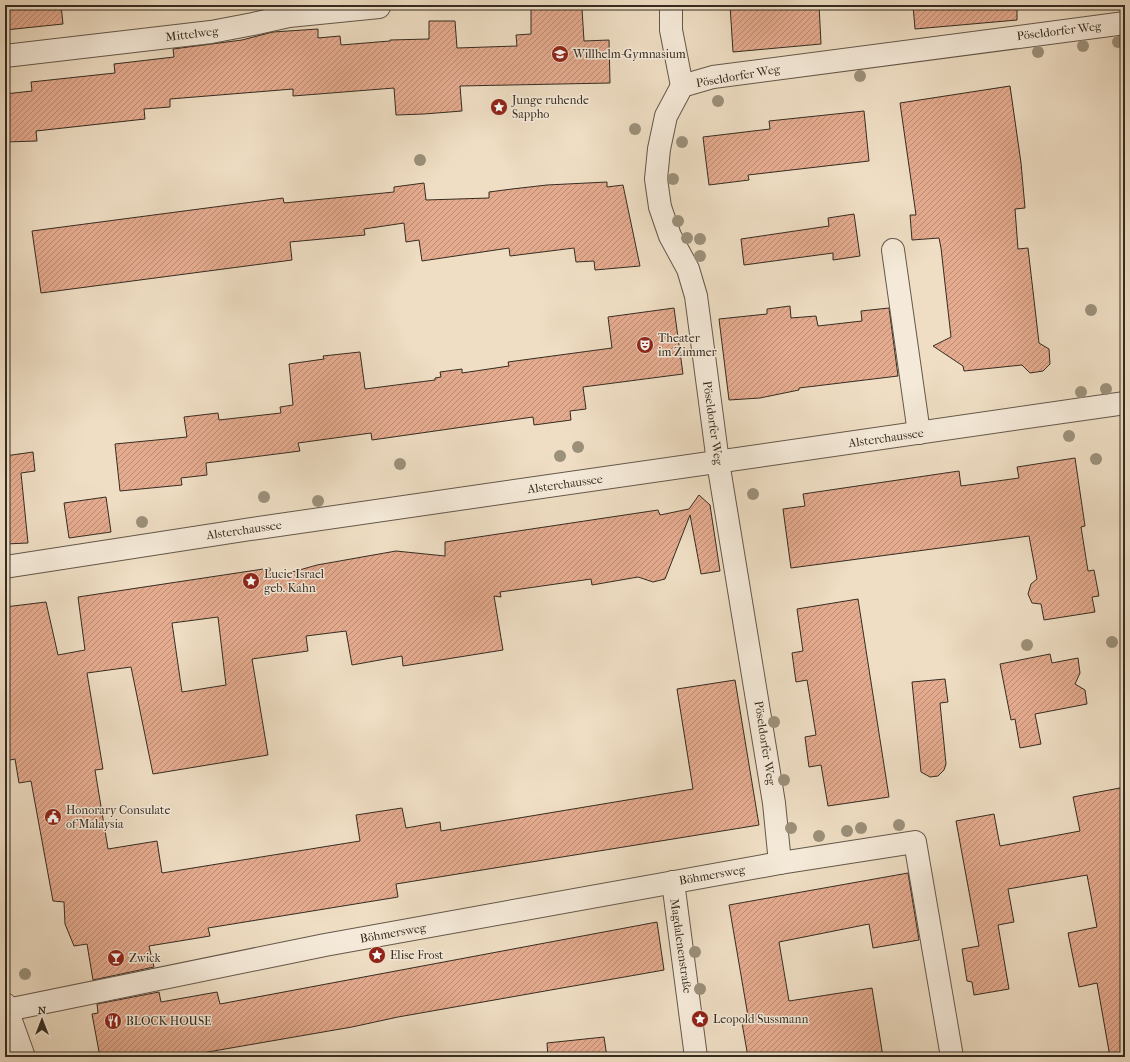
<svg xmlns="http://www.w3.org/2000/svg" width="1130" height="1062" viewBox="0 0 1130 1062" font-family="'IM FELL French Canon',serif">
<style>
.building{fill:url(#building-hatch);stroke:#352c21;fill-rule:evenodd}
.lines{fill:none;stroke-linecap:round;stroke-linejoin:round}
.minor-casing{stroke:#64584a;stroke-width:24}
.minor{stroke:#f5ead9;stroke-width:22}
.tree{fill:#9b907a}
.labels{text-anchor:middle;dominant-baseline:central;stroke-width:3;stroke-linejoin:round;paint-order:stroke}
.street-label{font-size:12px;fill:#352c21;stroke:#f5ead9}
.poi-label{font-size:12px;fill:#352c21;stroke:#f5ead9;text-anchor:start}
</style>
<defs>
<pattern id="building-hatch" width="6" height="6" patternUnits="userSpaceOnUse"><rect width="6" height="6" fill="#e5ab8f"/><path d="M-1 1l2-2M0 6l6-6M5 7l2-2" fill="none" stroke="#ba8b74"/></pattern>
</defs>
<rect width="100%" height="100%" fill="#efdec4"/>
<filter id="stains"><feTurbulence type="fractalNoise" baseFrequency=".005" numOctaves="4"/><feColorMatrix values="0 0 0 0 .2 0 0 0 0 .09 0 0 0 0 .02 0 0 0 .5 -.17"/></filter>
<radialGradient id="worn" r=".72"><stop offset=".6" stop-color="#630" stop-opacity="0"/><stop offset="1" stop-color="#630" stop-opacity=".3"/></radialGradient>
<g class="building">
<path d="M 5,5 L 61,5 L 63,24 L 5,30 Z"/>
<path d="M 531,5 L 575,5 L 575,9 L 582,9 L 584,41 L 609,40 L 610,83 L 460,86 L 462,111 L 424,114 L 396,115 L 394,88 L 293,96 L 293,89 L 170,99 L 170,107 L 144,109 L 145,119 L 36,131 L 37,141 L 5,142 L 5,94 L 32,91 L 31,82 L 115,73 L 114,64 L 174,57 L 173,49 L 242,40 L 273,32 L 318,29 L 318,38 L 340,36 L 341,45 L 390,41 L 390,40 L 429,39 L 429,21 L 455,21 L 457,48 L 517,46 L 516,35 L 531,34 Z"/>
<path d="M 730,5 L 819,5 L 821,44 L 733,52 Z"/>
<path d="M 913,5 L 1017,5 L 1017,20 L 915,29 Z"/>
<path d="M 1010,86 L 1021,163 L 1025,208 L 1015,209 L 1018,249 L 1028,248 L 1039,343 L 1049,349 L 1050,364 L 1043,371 L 1030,373 L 1022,365 L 964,371 L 963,366 L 933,346 L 951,337 L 941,248 L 939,238 L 912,240 L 910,215 L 916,215 L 900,103 Z"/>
<path d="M 864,111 L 869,161 L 748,175 L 749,180 L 709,185 L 703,137 L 770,129 L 769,121 Z"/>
<path d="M 607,182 L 607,187 L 623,185 L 640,266 L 595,270 L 594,261 L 576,262 L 574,248 L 510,256 L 509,248 L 422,261 L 419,240 L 406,242 L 404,223 L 364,229 L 365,235 L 290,242 L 292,260 L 41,293 L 32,231 L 283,198 L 284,203 L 394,192 L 394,187 L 424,183 L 426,200 L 489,198 L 489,192 L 512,189 L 547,185 Z"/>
<path d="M 854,214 L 860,256 L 833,260 L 833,253 L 744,265 L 741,239 L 829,226 L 828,218 Z"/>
<path d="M 790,306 L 791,318 L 816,316 L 818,326 L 862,321 L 861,311 L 889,308 L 898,376 L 799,388 L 799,390 L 760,398 L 729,400 L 719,319 L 767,314 L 767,309 Z"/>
<path d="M 674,308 L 683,374 L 583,387 L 586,409 L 570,411 L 571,420 L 534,425 L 533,417 L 372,440 L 371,433 L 298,443 L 300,451 L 206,463 L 207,475 L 181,478 L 182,485 L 120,491 L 115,444 L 187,437 L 184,417 L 218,413 L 219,420 L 281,413 L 280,407 L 293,405 L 289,364 L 324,359 L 323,356 L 360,352 L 365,389 L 435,380 L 435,378 L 441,377 L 440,372 L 462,369 L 462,373 L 509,366 L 508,362 L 612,348 L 608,317 Z"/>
<path d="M 33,452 L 35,471 L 21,473 L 28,543 L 5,544 L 5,456 Z"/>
<path d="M 1075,458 L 1085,526 L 1081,527 L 1088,571 L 1094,570 L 1099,596 L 1092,597 L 1095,612 L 1044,620 L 1041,604 L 1032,603 L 1028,594 L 1031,584 L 1037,579 L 1029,536 L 791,568 L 783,509 L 805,506 L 803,494 L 959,471 L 961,486 L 1019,478 L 1017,467 Z"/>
<path d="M 699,495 L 710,505 L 720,571 L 701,574 L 690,515 L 665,579 L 653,582 L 638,577 L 592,585 L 591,579 L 500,592 L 501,597 L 494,596 L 503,650 L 403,666 L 402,656 L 352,665 L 346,631 L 306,636 L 308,651 L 252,659 L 268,755 L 153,774 L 131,667 L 87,673 L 103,769 L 95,770 L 108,849 L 157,841 L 162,873 L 360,841 L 356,815 L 402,808 L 406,828 L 440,822 L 441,831 L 693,789 L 677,689 L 735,680 L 759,825 L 396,884 L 398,897 L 208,928 L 210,936 L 149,946 L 154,967 L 93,980 L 87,944 L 74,946 L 65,924 L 64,902 L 53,901 L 31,781 L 19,783 L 15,759 L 5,761 L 5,607 L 46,602 L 58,655 L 85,650 L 78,597 L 270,568 L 271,578 L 317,565 L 396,551 L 445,556 L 445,542 L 658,510 L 660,515 L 689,509 ZM 218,617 L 226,685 L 182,692 L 172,623 Z"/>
<path d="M 106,497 L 111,532 L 69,538 L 64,503 Z"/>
<path d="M 858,599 L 889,797 L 828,806 L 821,765 L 809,767 L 805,737 L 816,735 L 807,680 L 796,682 L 792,653 L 803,651 L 797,609 Z"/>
<path d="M 1050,654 L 1052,663 L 1078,658 L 1080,673 L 1075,684 L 1085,690 L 1087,704 L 1035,714 L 1041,744 L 1020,748 L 1015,719 L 1011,720 L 1000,664 Z"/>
<path d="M 945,679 L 948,702 L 940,703 L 946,764 L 944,770 L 938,776 L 930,777 L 921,772 L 912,682 Z"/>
<path d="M 1125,787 L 1125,1057 L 1110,1057 L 1097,983 L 1079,987 L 1068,933 L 1097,927 L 1087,875 L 1008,889 L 1014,922 L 998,925 L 1009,989 L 974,995 L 972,982 L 967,981 L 962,949 L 979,946 L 956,821 L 994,814 L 1000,846 L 1080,831 L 1073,797 Z"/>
<path d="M 908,873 L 919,940 L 873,948 L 869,924 L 779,942 L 789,1001 L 872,988 L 883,1057 L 748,1057 L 742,1023 L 749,1022 L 729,905 Z"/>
<path d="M 657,922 L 664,970 L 398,1017 L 352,1027 L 179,1057 L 100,1057 L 92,1014 L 98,1013 L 97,1004 L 159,992 L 161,1002 L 217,992 L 220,1004 Z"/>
<path d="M 604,1037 L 607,1057 L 548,1057 L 547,1043 Z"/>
</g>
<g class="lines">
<g class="minor-casing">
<g id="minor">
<path d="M 671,5 L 671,30 L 682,86"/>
<path d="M 5,56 L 211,32 L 253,24 L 289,16 L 379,7"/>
<path d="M 893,250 L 919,433"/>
<path d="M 5,567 L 251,529 L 1125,403"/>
<path d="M 673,882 L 696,1057"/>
<path d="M 5,1004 L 24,1057"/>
<path d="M 7,1010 L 325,945 L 780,863"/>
<path d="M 952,1057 L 915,842 L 780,863 L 774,803 L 718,462 L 696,296 L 688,269 L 670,236 L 660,207 L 656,179 L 659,149 L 666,116 L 682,86 L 713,77 L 1125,23"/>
</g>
</g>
<use href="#minor" class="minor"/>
</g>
<g class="tree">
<circle cx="1118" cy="42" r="6"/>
<circle cx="1083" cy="46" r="6"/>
<circle cx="1038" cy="52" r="6"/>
<circle cx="860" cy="76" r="6"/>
<circle cx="718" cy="101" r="6"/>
<circle cx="635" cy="129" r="6"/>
<circle cx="682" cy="142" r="6"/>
<circle cx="420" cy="160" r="6"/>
<circle cx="673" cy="179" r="6"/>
<circle cx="678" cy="221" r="6"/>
<circle cx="687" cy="238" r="6"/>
<circle cx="700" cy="239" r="6"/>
<circle cx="700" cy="256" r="6"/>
<circle cx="1091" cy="310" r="6"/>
<circle cx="1106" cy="389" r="6"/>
<circle cx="1081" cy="392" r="6"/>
<circle cx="1069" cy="436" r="6"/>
<circle cx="578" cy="447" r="6"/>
<circle cx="560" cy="456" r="6"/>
<circle cx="1096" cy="459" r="6"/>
<circle cx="400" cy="464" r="6"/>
<circle cx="753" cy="494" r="6"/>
<circle cx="264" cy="497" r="6"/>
<circle cx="318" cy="501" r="6"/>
<circle cx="142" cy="522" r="6"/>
<circle cx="1112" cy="642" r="6"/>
<circle cx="1027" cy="645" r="6"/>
<circle cx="774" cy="722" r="6"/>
<circle cx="784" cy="780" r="6"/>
<circle cx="899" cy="825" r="6"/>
<circle cx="791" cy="828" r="6"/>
<circle cx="861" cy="828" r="6"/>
<circle cx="847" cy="831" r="6"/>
<circle cx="819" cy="836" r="6"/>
<circle cx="695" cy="952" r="6"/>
<circle cx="25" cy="974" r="6"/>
<circle cx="700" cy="989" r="6"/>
</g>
<defs>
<g id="school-disc" transform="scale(0.9)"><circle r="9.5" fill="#8f2418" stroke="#f5ead9"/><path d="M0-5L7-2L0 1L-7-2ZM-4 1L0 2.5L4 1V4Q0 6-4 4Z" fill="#fff"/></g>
<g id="sight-disc" transform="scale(0.9)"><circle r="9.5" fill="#8f2418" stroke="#f5ead9"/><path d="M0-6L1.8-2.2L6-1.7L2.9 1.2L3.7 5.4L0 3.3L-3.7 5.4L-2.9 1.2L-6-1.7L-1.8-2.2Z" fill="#fff"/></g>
<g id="theatre-disc" transform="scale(0.9)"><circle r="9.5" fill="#8f2418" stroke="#f5ead9"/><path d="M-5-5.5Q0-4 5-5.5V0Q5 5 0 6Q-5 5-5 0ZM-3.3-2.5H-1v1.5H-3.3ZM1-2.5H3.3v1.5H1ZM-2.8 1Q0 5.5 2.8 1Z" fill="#fff"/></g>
<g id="civic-disc" transform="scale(0.9)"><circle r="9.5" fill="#8f2418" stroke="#f5ead9"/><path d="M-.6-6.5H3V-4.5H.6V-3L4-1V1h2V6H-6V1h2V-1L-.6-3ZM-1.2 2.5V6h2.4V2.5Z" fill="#fff"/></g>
<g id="bar-disc" transform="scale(0.9)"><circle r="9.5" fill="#8f2418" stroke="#f5ead9"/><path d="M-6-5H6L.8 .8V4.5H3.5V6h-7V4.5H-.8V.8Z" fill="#fff"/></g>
<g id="restaurant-disc" transform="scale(0.9)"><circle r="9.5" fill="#8f2418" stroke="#f5ead9"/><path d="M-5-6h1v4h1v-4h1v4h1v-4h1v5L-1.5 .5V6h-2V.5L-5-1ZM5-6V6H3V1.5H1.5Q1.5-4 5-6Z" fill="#fff"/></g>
</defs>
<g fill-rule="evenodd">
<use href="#school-disc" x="560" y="54"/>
<use href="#sight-disc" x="499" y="107"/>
<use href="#theatre-disc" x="645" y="345"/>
<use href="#sight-disc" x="251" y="581"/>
<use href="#civic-disc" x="53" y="817"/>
<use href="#sight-disc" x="377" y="955"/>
<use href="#bar-disc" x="116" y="958"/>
<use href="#sight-disc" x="700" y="1019"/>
<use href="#restaurant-disc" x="113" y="1021"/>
</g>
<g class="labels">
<g class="street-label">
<text transform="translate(1059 31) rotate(-7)">Pöseldorfer Weg</text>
<text transform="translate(192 34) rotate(-7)">Mittelweg</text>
<text transform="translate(738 76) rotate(-10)">Pöseldorfer Weg</text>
<text transform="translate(713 423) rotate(82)">Pöseldorfer Weg</text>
<text transform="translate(886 438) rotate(-8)">Alsterchaussee</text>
<text transform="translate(565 484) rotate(-8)">Alsterchaussee</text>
<text transform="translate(244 530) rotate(-8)">Alsterchaussee</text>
<text transform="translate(765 743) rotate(81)">Pöseldorfer Weg</text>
<text transform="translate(712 875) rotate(-10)">Böhmersweg</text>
<text transform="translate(393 933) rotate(-10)">Böhmersweg</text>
<text transform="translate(681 946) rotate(82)">Magdalenenstraße</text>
</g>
<g class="poi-label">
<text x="573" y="54">Willhelm-Gymnasium</text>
<text x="512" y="100">Junge ruhende<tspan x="512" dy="14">Sappho</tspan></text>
<text x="658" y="338">Theater<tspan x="658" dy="14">im Zimmer</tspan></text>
<text x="264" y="574">Lucie Israel<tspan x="264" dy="14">geb. Kahn</tspan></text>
<text x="66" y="810">Honorary Consulate<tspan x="66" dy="14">of Malaysia</tspan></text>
<text x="390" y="955">Elise Frost</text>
<text x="129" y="958">Zwick</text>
<text x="713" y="1019">Leopold Sussmann</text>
<text x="126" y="1021">BLOCK HOUSE</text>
</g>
</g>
<rect width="1130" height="1062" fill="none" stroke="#efdec4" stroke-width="20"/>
<rect x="6" y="6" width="1118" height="1050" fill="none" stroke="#352c21" stroke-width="2"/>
<rect x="10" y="10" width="1110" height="1042" fill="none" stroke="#352c21"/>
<g transform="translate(42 1020)" stroke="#f5ead9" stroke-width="3" paint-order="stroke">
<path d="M0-3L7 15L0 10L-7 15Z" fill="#352c21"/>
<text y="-6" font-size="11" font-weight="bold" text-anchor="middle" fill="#352c21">N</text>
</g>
<rect width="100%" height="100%" filter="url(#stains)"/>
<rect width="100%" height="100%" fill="url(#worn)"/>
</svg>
